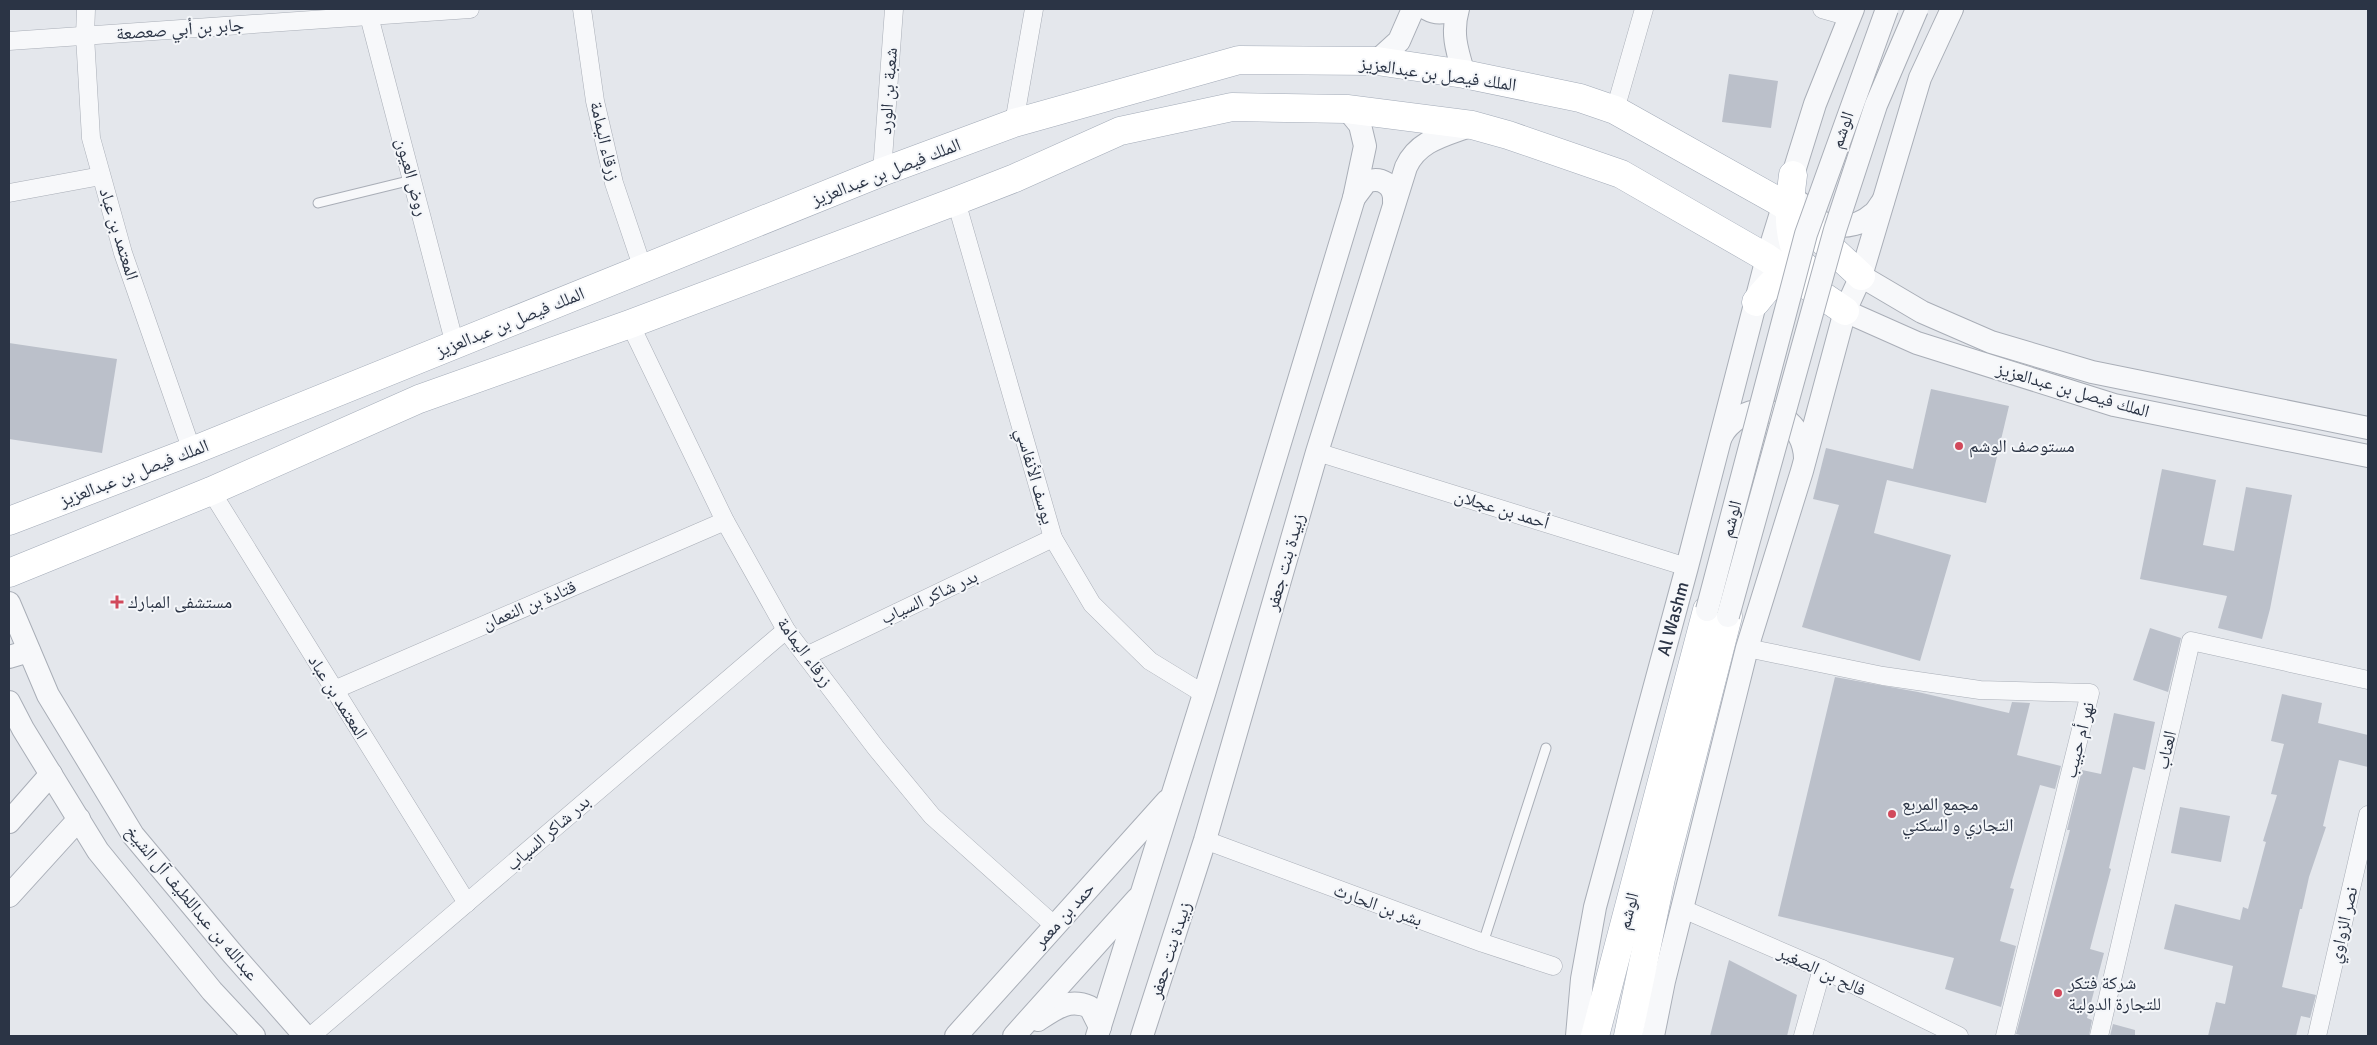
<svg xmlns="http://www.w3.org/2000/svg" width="2377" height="1045" viewBox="0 0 2377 1045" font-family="Signika,'Noto Naskh Arabic',sans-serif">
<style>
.building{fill:#bbc0ca}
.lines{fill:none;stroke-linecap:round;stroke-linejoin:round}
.service-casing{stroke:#a9aeb7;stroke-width:11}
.minor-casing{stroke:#a9aeb7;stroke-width:19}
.tertiary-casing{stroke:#a9aeb7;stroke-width:24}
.primary-casing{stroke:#a3abb8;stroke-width:29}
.service{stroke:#f7f8fa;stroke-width:9}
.minor{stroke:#f7f8fa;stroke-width:18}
.tertiary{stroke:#f7f8fa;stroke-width:22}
.primary{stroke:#fff;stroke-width:28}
.tertiary-bridge-casing{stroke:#a9aeb7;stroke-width:24;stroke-linecap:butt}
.tertiary-bridge{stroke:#f7f8fa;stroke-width:22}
.poi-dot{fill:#d1495b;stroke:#f4f6f9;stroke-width:2}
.labels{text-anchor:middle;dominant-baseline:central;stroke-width:4;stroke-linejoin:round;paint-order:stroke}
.street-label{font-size:18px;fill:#2b3445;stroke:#f4f6f9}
.poi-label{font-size:18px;fill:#2b3445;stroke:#f4f6f9;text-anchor:start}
</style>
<rect width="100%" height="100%" fill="#e4e7ec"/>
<g class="building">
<path d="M 1729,74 L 1778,81 L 1771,128 L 1722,122 Z"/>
<path d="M 9,343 L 117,359 L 102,453 L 9,439 Z"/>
<path d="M 1931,389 L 2009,406 L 1986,503 L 1887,480 L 1874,533 L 1951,555 L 1920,661 L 1802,627 L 1839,505 L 1813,499 L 1826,448 L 1913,469 Z"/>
<path d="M 2162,469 L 2216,480 L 2203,545 L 2234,551 L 2246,487 L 2292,495 L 2270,609 L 2262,639 L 2218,628 L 2227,596 L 2140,579 Z"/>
<path d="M 2150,628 L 2181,638 L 2168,692 L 2133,680 Z"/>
<path d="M 1835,677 L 1918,692 L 2009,713 L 2012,702 L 2030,703 L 2017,755 L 2061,766 L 2055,789 L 2040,785 L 2010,888 L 2014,889 L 2000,941 L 2016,946 L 2001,1007 L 1945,989 L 1954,958 L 1778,916 Z"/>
<path d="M 2282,694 L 2322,703 L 2318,723 L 2368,735 L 2368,767 L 2339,760 L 2323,826 L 2326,827 L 2309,877 L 2302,909 L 2300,909 L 2282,987 L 2316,995 L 2310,1018 L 2301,1016 L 2296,1036 L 2208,1036 L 2216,1002 L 2225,1004 L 2233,966 L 2164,949 L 2175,904 L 2240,920 L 2243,907 L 2248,909 L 2266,842 L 2263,841 L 2277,795 L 2271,794 L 2284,744 L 2271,741 Z"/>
<path d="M 2114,713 L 2155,722 L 2145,770 L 2133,767 L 2109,868 L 2111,869 L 2090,949 L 2104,953 L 2087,1018 L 2092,1020 L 2089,1036 L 2025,1036 L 2016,1034 L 2070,830 L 2067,830 L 2082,770 L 2101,774 Z"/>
<path d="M 2180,807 L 2230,816 L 2221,862 L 2171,853 Z"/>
<path d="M 1729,960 L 1797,995 L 1787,1036 L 1710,1036 Z"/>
<path d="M 2113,1024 L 2135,1030 L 2135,1036 L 2110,1036 Z"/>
</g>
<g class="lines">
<g class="service-casing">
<g id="service">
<path d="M 318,203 L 412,180"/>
<path d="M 1483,943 L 1546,748"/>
</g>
</g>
<g class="minor-casing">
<g id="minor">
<path d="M 86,9 L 85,36 L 91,138 L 123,253 L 192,451"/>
<path d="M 370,9 L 369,16 L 455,345"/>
<path d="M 582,9 L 595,101 L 614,183 L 643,269"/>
<path d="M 1822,9 L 1850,17"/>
<path d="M 9,41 L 470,9"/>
<path d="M 1615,110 L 1644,9"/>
<path d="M 1014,123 L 1034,9"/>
<path d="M 882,172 L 894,9"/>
<path d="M 9,193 L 101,176"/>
<path d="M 956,201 L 1053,538 L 1092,604 L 1150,661 L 1204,694"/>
<path d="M 630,324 L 725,521 L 786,630 L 876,748 L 932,816 L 1055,926"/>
<path d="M 1317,452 L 1687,567"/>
<path d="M 211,491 L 467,903"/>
<path d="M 1747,648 L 1883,676 L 1980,690 L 2090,693 L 2005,1036"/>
<path d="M 806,656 L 1053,538"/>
<path d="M 334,690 L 725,521"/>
<path d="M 1205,840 L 1483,943 L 1553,966"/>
<path d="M 1683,909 L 1822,969 L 1959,1036"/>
<path d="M 311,1036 L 786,630"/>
<path d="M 1803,1036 L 1822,969"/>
<path d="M 2099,1036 L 2191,641 L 2368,680"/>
<path d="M 2317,1036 L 2368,815"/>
</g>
</g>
<g class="tertiary-casing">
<g id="tertiary">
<path d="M 1427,9 C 1436,14 1443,14 1452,9"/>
<path d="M 1458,9 C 1451,33 1457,51 1464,74"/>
<path d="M 1377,61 L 1399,41 L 1413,9"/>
<path d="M 1354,198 L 1366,182 C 1381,176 1395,185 1394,201"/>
<path d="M 1800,203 C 1814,228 1851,234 1873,214 C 1877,211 1880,205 1883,201"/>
<path d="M 1861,276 L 1922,312 L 1991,342 L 2092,372 L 2368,428"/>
<path d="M 1845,311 L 1917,343 L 2114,405 L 2368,456"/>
<path d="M 1721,437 C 1725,428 1732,422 1740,417 C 1771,398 1804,425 1805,458"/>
<path d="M 9,603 L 48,695 L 133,835 L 231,952 L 305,1036"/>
<path d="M 9,657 L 29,651"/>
<path d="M 9,702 L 23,729 L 98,851 L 212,991 L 254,1036"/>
<path d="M 9,822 L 51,774"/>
<path d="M 9,896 L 79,819"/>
<path d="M 1038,1020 C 1056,1008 1069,998 1090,1007 L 1100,1027"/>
<path d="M 956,1036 L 1167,801"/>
<path d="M 1014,1036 L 1137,899"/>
<path d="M 1097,1036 L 1204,694 L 1354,198 L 1365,146 L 1360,125 L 1347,109"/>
<path d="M 1142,1036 L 1205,840 L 1317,452 L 1406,167 C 1418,140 1446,135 1472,125"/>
<path id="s1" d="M 1577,1036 L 1582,979 L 1595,907 L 1687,567 L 1767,258 L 1815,104 L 1853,9"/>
<path d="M 1653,1036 L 1664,981 L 1747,648 L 1802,471 L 1845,311 L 1861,276 L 1920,78 L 1952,9"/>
</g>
</g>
<g class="primary-casing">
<g id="primary">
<path d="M 1793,175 C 1788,212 1786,244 1809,276"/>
<path d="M 1756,302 C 1769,285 1782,271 1804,266"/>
<path d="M 9,521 L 192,451 L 882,172 L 1014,123 L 1239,60 L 1377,61 L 1464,74 L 1580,98 L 1615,110 L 1783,204 L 1861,276"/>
<path d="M 9,573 L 211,491 L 419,399 L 630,324 L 956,201 L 1015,178 L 1120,131 L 1232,107 L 1347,109 L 1472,125 L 1508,135 L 1621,174 L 1767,258 L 1845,311"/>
<path d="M 1595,1036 L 1707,610"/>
<path d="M 1628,1036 L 1661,878 L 1728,616"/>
</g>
</g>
<use href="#service" class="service"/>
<use href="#minor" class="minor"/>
<use href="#tertiary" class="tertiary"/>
<use href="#primary" class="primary"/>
<g class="tertiary-bridge-casing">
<g id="tertiary-bridge">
<path d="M 1707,610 L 1806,234 L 1887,9"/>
<path d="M 1728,616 L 1835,230 L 1876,105 L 1917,9"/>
</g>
</g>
<use href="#tertiary-bridge" class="tertiary-bridge"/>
</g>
<g class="poi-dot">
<circle cx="1959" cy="446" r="5"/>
<path d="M114.5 594.5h5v5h5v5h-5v5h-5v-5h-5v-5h5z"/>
<circle cx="1892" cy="814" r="5"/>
<circle cx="2058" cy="993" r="5"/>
</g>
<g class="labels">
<g class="street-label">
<text transform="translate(180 29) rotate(-4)">جابر بن أبي صعصعة</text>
<text transform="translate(1438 74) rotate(8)">الملك فيصل بن عبدالعزيز</text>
<text transform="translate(888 91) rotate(-86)">شعبة بن الورد</text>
<text transform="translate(1842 130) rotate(-71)">الوشم</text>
<text transform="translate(605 141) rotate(77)">زرقاء اليمامة</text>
<text transform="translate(886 172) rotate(-21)">الملك فيصل بن عبدالعزيز</text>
<text transform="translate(412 177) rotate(75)">روض العيون</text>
<text transform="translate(119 234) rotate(73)">المعتمد بن عباد</text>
<text transform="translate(510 322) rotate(-22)">الملك فيصل بن عبدالعزيز</text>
<text transform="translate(2073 390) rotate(16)">الملك فيصل بن عبدالعزيز</text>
<text transform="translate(134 473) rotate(-21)">الملك فيصل بن عبدالعزيز</text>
<text transform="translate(1035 476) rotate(74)">يوسف الأنفاسي</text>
<text transform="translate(1502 509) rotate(17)">أحمد بن عجلان</text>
<text transform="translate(1731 519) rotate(-75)">الوشم</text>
<text transform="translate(1285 562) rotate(-74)">زبيدة بنت جعفر</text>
<text transform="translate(929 597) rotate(-25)">بدر شاكر السياب</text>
<text transform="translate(529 605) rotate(-23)">قتادة بن النعمان</text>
<text stroke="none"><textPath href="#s1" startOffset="429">Al Washm</textPath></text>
<text transform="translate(805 652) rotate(54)">زرقاء اليمامة</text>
<text transform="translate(338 697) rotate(58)">المعتمد بن عباد</text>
<text transform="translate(2079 740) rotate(-76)">نهر أم حبيب</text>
<text transform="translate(2166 750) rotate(-77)">العناب</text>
<text transform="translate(548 833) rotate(-41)">بدر شاكر السياب</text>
<text transform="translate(192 903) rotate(50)">عبدالله بن عبداللطيف آل الشيخ</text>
<text transform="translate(1378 905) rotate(20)">بشر بن الحارث</text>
<text transform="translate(1628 911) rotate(-75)">الوشم</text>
<text transform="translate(1064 915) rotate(-48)">حمد بن معمر</text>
<text transform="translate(2343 925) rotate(-77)">نصر الزواوي</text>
<text transform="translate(1170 950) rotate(-72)">زبيدة بنت جعفر</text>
<text transform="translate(1822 971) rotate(25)">فالح بن الصغير</text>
</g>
<g class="poi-label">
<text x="1969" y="446">مستوصف الوشم</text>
<text x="128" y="602">مستشفى المبارك</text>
<text x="1902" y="804">مجمع المربع<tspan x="1902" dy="21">التجاري و السكني</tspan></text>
<text x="2068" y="983">شركة فتكر<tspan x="2068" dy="21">للتجارة الدولية</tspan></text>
</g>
</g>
<rect width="2377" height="1045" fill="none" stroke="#2b3445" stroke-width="20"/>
</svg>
